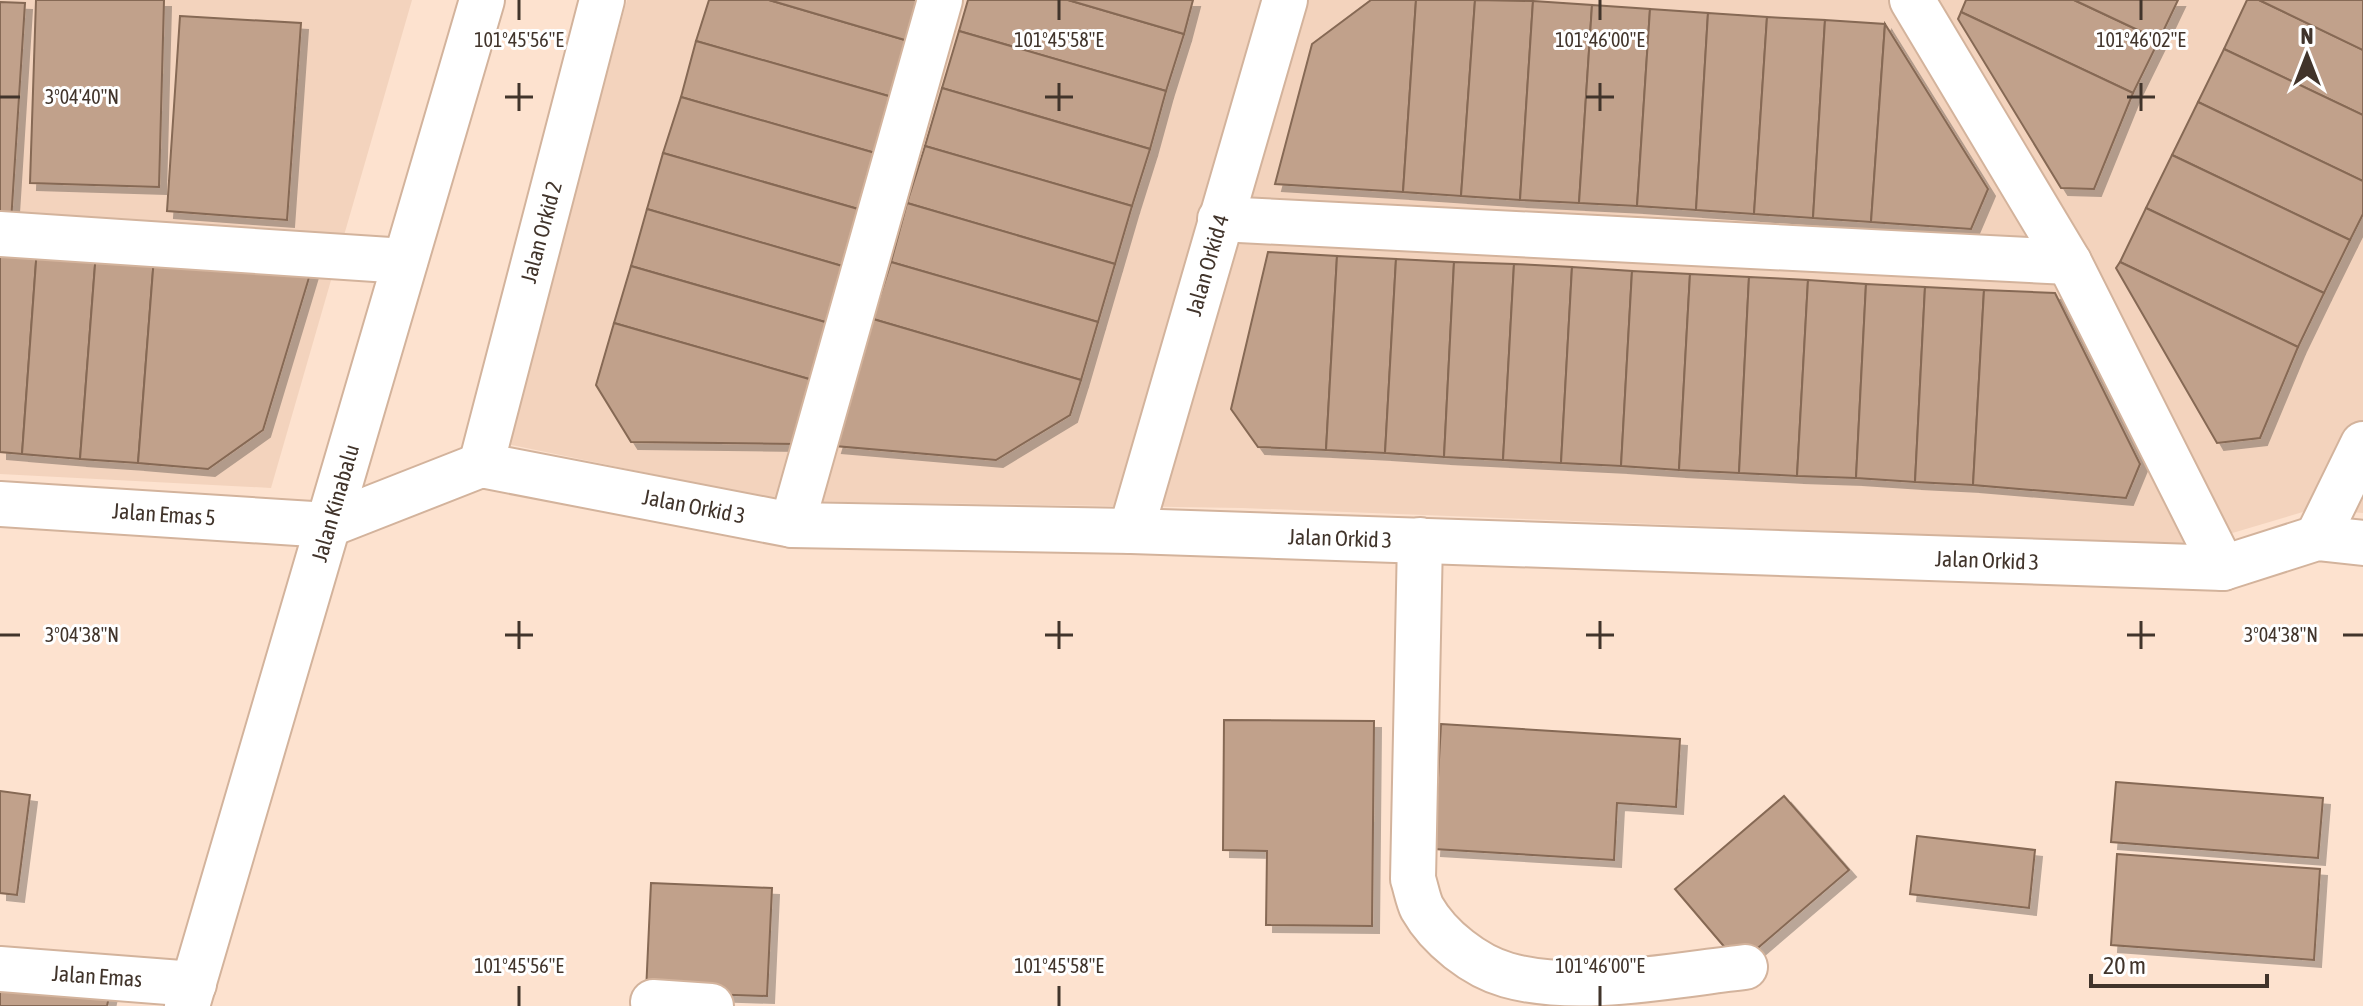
<svg xmlns="http://www.w3.org/2000/svg" width="2363" height="1006" viewBox="0 0 2363 1006" font-family="'Asap Condensed',sans-serif">
<style>
.built{fill:#f3d3bd}
.building{fill:#c1a18b;stroke:#866954;stroke-width:2;filter:url(#shadow)}
.lines{fill:none;stroke-linecap:round;stroke-linejoin:round}
.minor-casing{stroke:#d3b39c;stroke-width:48}
.minor{stroke:#fff;stroke-width:44}
.ticks{fill:none;stroke:#41342b;stroke-width:3}
.labels{text-anchor:middle;dominant-baseline:central;stroke-width:6;stroke-linejoin:round;paint-order:stroke}
.street-label{font-size:22px;fill:#41342b;stroke:#fff}
.ticks-label{font-size:20px;text-anchor:middle;fill:#41342b;stroke:#fff;stroke-width:6;stroke-linejoin:round;paint-order:stroke}
</style>
<defs>
<filter id="shadow"><feDropShadow dx="7" dy="7" stdDeviation="0" flood-color="#0004"/></filter>
</defs>
<rect width="100%" height="100%" fill="#fde2cf"/>
<g class="built">
<path d="M 0,0 L 412,0 L 271,488 L 0,474 Z"/>
<path d="M 627,0 L 2363,0 L 2363,513 L 2313,509 L 2192,545 L 1242,508 L 782,501 L 507,444 Z"/>
</g>
<g class="building">
<path d="M 36,0 L 164,0 L 159,187 L 30,183 Z"/>
<path d="M 709,0 L 769,0 L 915,43 L 899,99 L 696,41 Z"/>
<path d="M 769,0 L 928,0 L 915,43 Z"/>
<path d="M 968,0 L 1068,0 L 1184,34 L 1166,91 L 959,31 Z"/>
<path d="M 1068,0 L 1193,0 L 1184,34 Z"/>
<path d="M 1371,0 L 1416,0 L 1403,192 L 1275,184 L 1312,44 Z"/>
<path d="M 1416,0 L 1475,0 L 1461,196 L 1403,192 Z"/>
<path d="M 1475,0 L 1533,1 L 1520,200 L 1461,196 Z"/>
<path d="M 1966,0 L 2074,0 L 2159,40 L 2133,93 L 1961,12 Z"/>
<path d="M 2074,0 L 2178,0 L 2159,40 Z"/>
<path d="M 2247,0 L 2259,0 L 2363,50 L 2363,115 L 2224,49 Z"/>
<path d="M 2259,0 L 2363,0 L 2363,50 Z"/>
<path d="M 1533,1 L 1592,5 L 1579,203 L 1520,200 Z"/>
<path d="M 0,2 L 25,3 L 11,222 L 0,221 Z"/>
<path d="M 1592,5 L 1650,9 L 1637,206 L 1579,203 Z"/>
<path d="M 1650,9 L 1708,13 L 1696,210 L 1637,206 Z"/>
<path d="M 1961,12 L 2133,93 L 2094,189 L 2061,188 L 1958,19 Z"/>
<path d="M 1708,13 L 1767,17 L 1754,214 L 1696,210 Z"/>
<path d="M 180,16 L 301,23 L 287,220 L 167,211 Z"/>
<path d="M 1767,17 L 1825,20 L 1813,218 L 1754,214 Z"/>
<path d="M 1825,20 L 1885,24 L 1871,222 L 1813,218 Z"/>
<path d="M 1885,24 L 1988,189 L 1971,229 L 1871,222 Z"/>
<path d="M 959,31 L 1166,91 L 1150,149 L 942,88 Z"/>
<path d="M 696,41 L 899,99 L 882,155 L 681,97 Z"/>
<path d="M 2224,49 L 2363,115 L 2363,181 L 2198,102 Z"/>
<path d="M 942,88 L 1150,149 L 1132,206 L 925,146 Z"/>
<path d="M 681,97 L 882,155 L 865,211 L 663,153 Z"/>
<path d="M 2198,102 L 2363,181 L 2363,214 L 2350,240 L 2172,155 Z"/>
<path d="M 925,146 L 1132,206 L 1115,264 L 907,203 Z"/>
<path d="M 663,153 L 865,211 L 849,268 L 647,209 Z"/>
<path d="M 2172,155 L 2350,240 L 2324,293 L 2146,208 Z"/>
<path d="M 907,203 L 1115,264 L 1098,322 L 891,262 Z"/>
<path d="M 2146,208 L 2324,293 L 2298,347 L 2120,262 Z"/>
<path d="M 647,209 L 849,268 L 832,324 L 631,266 Z"/>
<path d="M 0,245 L 37,248 L 22,454 L 0,452 Z"/>
<path d="M 37,248 L 96,252 L 80,459 L 22,454 Z"/>
<path d="M 96,252 L 154,257 L 138,463 L 80,459 Z"/>
<path d="M 1268,252 L 1337,256 L 1326,450 L 1258,447 L 1231,409 Z"/>
<path d="M 1337,256 L 1396,259 L 1385,453 L 1326,450 Z"/>
<path d="M 154,257 L 311,271 L 263,430 L 208,469 L 138,463 Z"/>
<path d="M 1396,259 L 1454,262 L 1444,457 L 1385,453 Z"/>
<path d="M 891,262 L 1098,322 L 1081,380 L 873,319 Z"/>
<path d="M 1454,262 L 1514,264 L 1503,460 L 1444,457 Z"/>
<path d="M 2120,262 L 2298,347 L 2260,438 L 2217,443 L 2116,268 Z"/>
<path d="M 1514,264 L 1572,267 L 1561,463 L 1503,460 Z"/>
<path d="M 631,266 L 832,324 L 816,381 L 614,323 Z"/>
<path d="M 1572,267 L 1632,271 L 1621,466 L 1561,463 Z"/>
<path d="M 1632,271 L 1690,274 L 1679,470 L 1621,466 Z"/>
<path d="M 1690,274 L 1749,277 L 1739,473 L 1679,470 Z"/>
<path d="M 1749,277 L 1808,280 L 1797,476 L 1739,473 Z"/>
<path d="M 1808,280 L 1866,284 L 1856,478 L 1797,476 Z"/>
<path d="M 1866,284 L 1925,287 L 1915,482 L 1856,478 Z"/>
<path d="M 1925,287 L 1984,290 L 1973,485 L 1915,482 Z"/>
<path d="M 1984,290 L 2055,293 L 2140,464 L 2126,498 L 1973,485 Z"/>
<path d="M 873,319 L 1081,380 L 1070,415 L 996,460 L 835,446 Z"/>
<path d="M 614,323 L 816,381 L 797,444 L 631,442 L 596,385 Z"/>
<path d="M 1224,720 L 1374,721 L 1372,926 L 1266,925 L 1267,851 L 1223,850 Z"/>
<path d="M 1441,724 L 1680,739 L 1676,807 L 1617,803 L 1614,860 L 1434,849 Z"/>
<path d="M 2116,782 L 2323,798 L 2318,858 L 2111,842 Z"/>
<path d="M 0,791 L 30,795 L 17,895 L 0,893 Z"/>
<path d="M 1784,796 L 1849,870 L 1739,964 L 1675,889 Z"/>
<path d="M 1917,836 L 2035,850 L 2029,908 L 1910,894 Z"/>
<path d="M 2117,854 L 2320,869 L 2314,960 L 2111,945 Z"/>
<path d="M 651,883 L 772,888 L 767,996 L 646,992 Z"/>
<path d="M 0,978 L 112,983 L 107,1006 L 0,1006 Z"/>
</g>
<g class="lines">
<g class="minor-casing">
<g id="minor">
<path d="M 1912,0 L 2069,262 L 2223,568"/>
<path d="M 1220,219 L 2069,262"/>
<path d="M 0,234 L 405,261"/>
<path d="M 481,465 L 602,0"/>
<path d="M 0,504 L 328,525 L 481,465 L 792,525 L 1131,531 L 2223,568 L 2317,538 L 2363,543"/>
<path d="M 792,525 L 940,0"/>
<path d="M 1131,531 L 1285,0"/>
<path d="M 2317,538 L 2363,444"/>
<path d="M 1420,540 L 1413,879 C 1416,888 1418,900 1422,908 C 1439,938 1475,966 1507,975 C 1577,995 1674,975 1745,967"/>
<path d="M 0,969 L 194,984"/>
<path d="M 653,1002 L 711,1006"/>
<path d="M 187,1006 L 482,0"/>
</g>
</g>
<use href="#minor" class="minor"/>
</g>
<path class="ticks" d="M 519,0 L 519,20M 1059,0 L 1059,20M 1600,0 L 1600,20M 2141,0 L 2141,20M 519,83 L 519,111M 1059,83 L 1059,111M 1600,83 L 1600,111M 2141,83 L 2141,111M 0,97 L 20,97M 505,97 L 533,97M 1045,97 L 1073,97M 1586,97 L 1614,97M 2127,97 L 2155,97M 519,621 L 519,649M 1059,621 L 1059,649M 1600,621 L 1600,649M 2141,621 L 2141,649M 0,635 L 20,635M 505,635 L 533,635M 1045,635 L 1073,635M 1586,635 L 1614,635M 2127,635 L 2155,635M 2343,635 L 2363,635M 519,986 L 519,1006M 1059,986 L 1059,1006M 1600,986 L 1600,1006"/>
<g class="labels">
<g class="street-label">
<text transform="translate(541 232) rotate(-75)">Jalan Orkid 2</text>
<text transform="translate(1207 265) rotate(-74)">Jalan Orkid 4</text>
<text transform="translate(335 503) rotate(-74)">Jalan Kinabalu</text>
<text transform="translate(694 506) rotate(11)">Jalan Orkid 3</text>
<text transform="translate(164 514) rotate(4)">Jalan Emas 5</text>
<text transform="translate(1340 538) rotate(2)">Jalan Orkid 3</text>
<text transform="translate(1987 560) rotate(2)">Jalan Orkid 3</text>
<text transform="translate(97 976) rotate(4)">Jalan Emas</text>
</g>
</g>
<g class="ticks-label">
<text x="519" y="47">101°45'56"E</text>
<text x="1059" y="47">101°45'58"E</text>
<text x="1600" y="47">101°46'00"E</text>
<text x="2141" y="47">101°46'02"E</text>
<text x="82" y="104">3°04'40"N</text>
<text x="82" y="642">3°04'38"N</text>
<text x="2281" y="642">3°04'38"N</text>
<text x="519" y="973">101°45'56"E</text>
<text x="1059" y="973">101°45'58"E</text>
<text x="1600" y="973">101°46'00"E</text>
</g>
<g transform="translate(2307 56)" stroke="#ffffff" stroke-width="6" paint-order="stroke">
<path d="M0-6L14 30L0 20L-14 30Z" fill="#41342b"/>
<text y="-12" font-size="22" font-weight="bold" text-anchor="middle" fill="#41342b">N</text>
</g>
<path d="M2091 974v12h176v-12" fill="none" stroke="#41342b" stroke-width="4"/>
<text x="2103" y="974" font-size="24" fill="#41342b" stroke="#ffffff" stroke-width="6" paint-order="stroke">20 m</text>
</svg>
